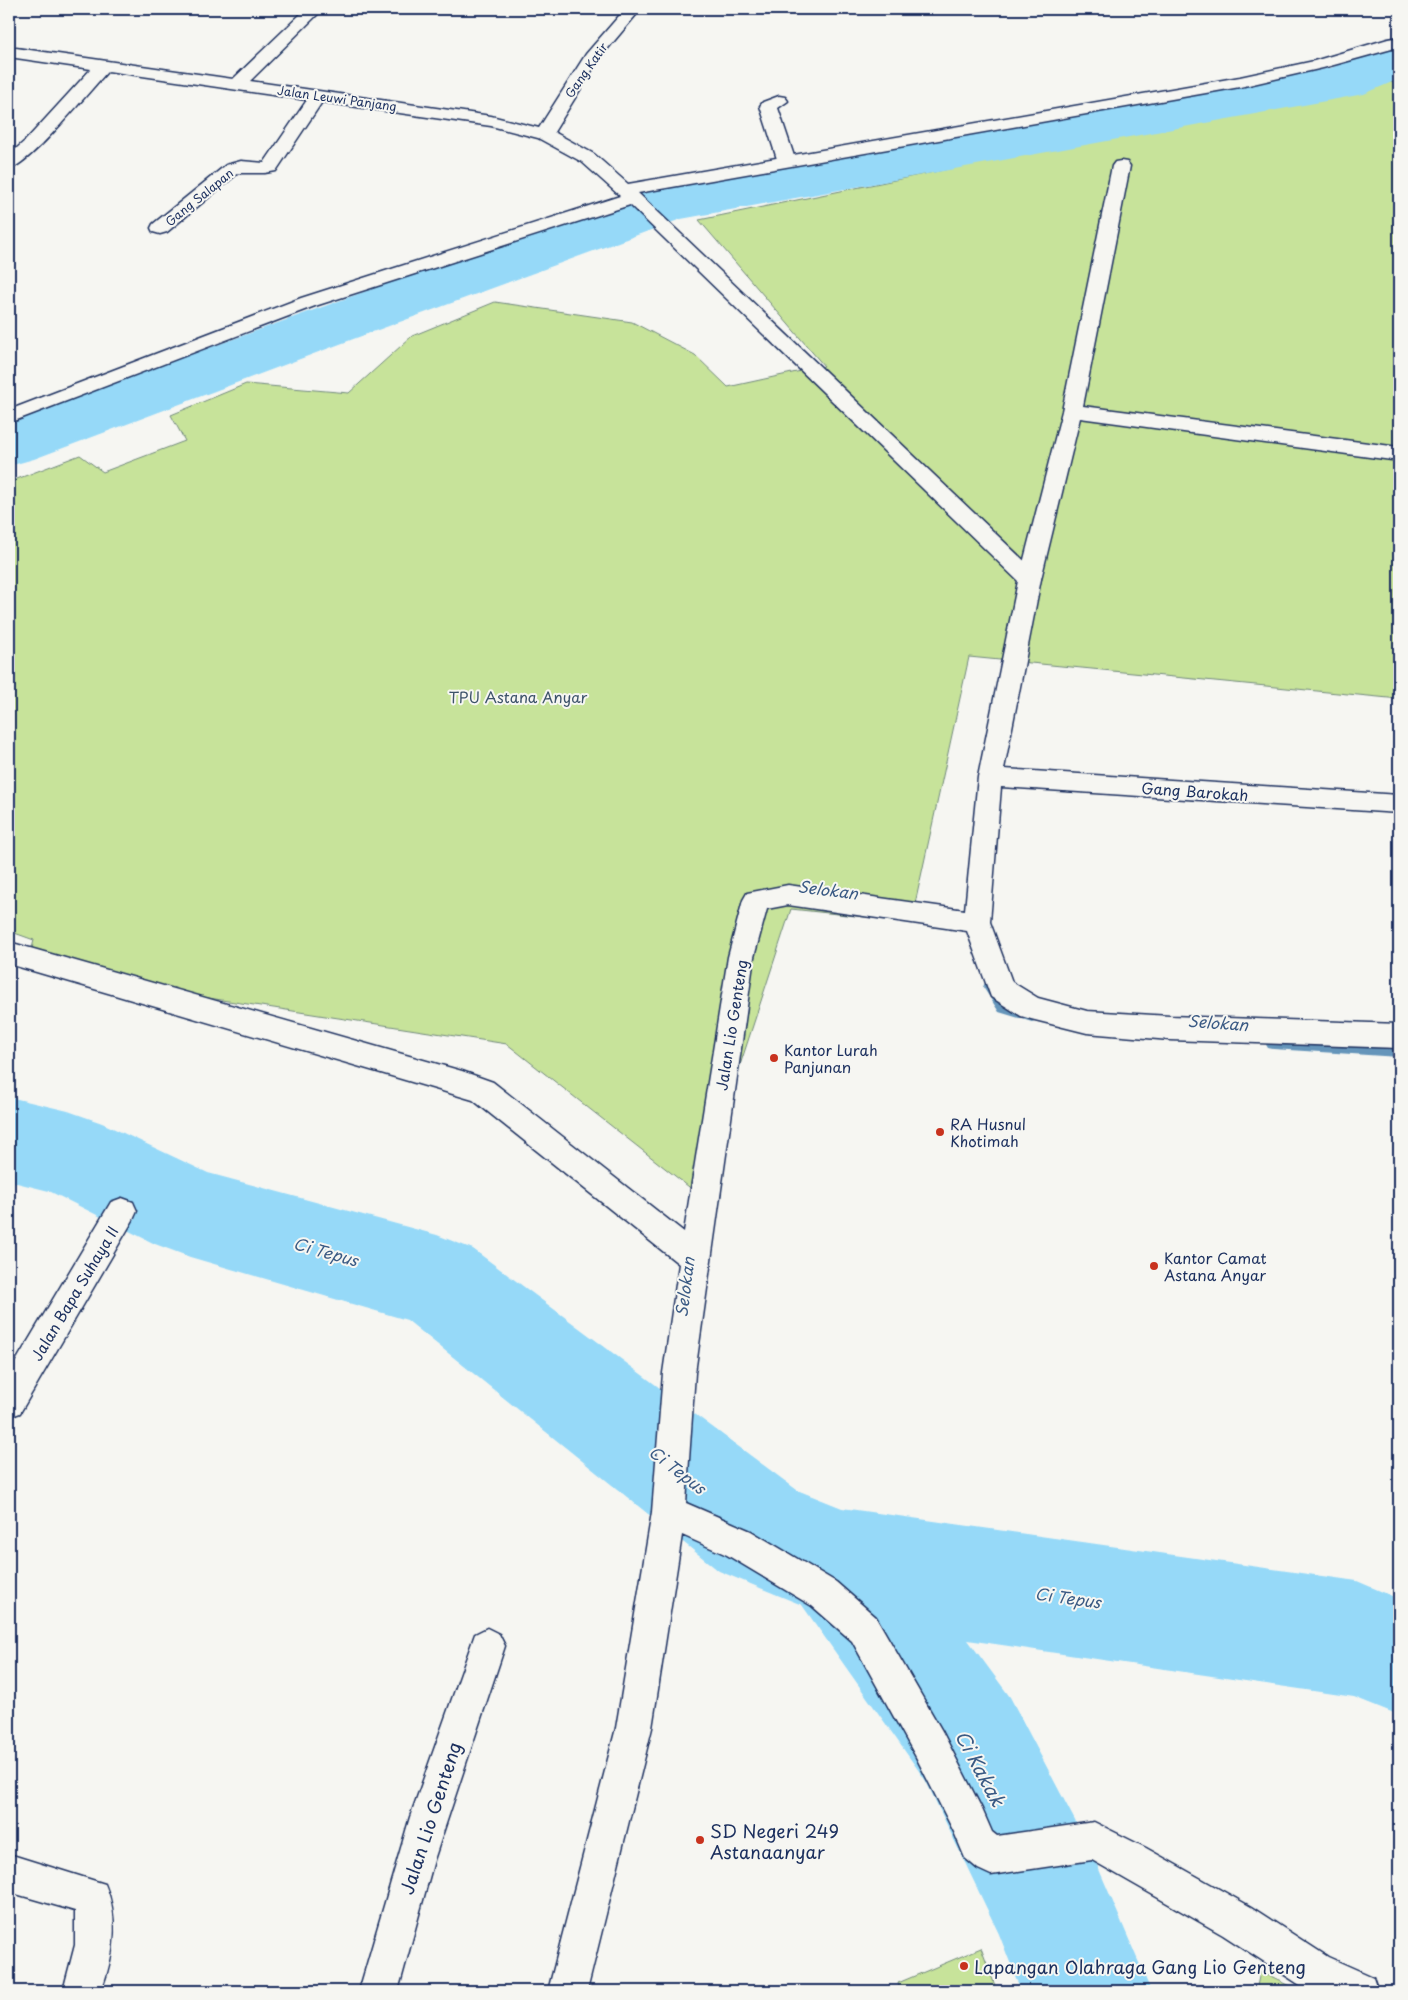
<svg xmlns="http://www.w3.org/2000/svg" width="1408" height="2000" viewBox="0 0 1408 2000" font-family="'Playpen Sans',sans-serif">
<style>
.green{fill:#c7e39a;stroke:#71897c}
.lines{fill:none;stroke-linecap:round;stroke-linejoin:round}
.stream{fill:#6595ba;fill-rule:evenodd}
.river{fill:#96d9f8;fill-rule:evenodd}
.lane-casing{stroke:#1b2f5e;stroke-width:3}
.street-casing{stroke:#1b2f5e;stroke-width:3}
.lane{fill:#f6f6f2;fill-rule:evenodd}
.street{fill:#f6f6f2;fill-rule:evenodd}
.poi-dot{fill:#c8321e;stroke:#f6f6f2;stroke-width:2}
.labels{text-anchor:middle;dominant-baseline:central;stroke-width:4;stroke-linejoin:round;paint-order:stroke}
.far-street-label{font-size:12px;fill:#1b2f5e;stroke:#f6f6f2}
.park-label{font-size:15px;fill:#3d536a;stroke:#f6f6f2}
.street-label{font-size:15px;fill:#1b2f5e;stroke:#f6f6f2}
.poi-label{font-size:15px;fill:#1b2f5e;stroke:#f6f6f2;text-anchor:start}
.water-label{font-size:16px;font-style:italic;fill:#3a5a84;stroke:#f6f6f2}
.near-street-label{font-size:18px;fill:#1b2f5e;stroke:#f6f6f2}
.near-poi-label{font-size:18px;fill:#1b2f5e;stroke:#f6f6f2;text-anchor:start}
.near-water-label{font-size:19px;font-style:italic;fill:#3a5a84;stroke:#f6f6f2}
</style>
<rect width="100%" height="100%" fill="#f6f6f2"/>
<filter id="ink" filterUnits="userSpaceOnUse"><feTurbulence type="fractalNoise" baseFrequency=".02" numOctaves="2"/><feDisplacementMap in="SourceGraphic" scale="10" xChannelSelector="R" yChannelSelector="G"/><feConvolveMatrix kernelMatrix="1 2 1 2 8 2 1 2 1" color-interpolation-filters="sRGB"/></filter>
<g filter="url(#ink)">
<g class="green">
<path d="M 1384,80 L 1399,84 L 1399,699 L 969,657 L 911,922 L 791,909 L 698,1194 L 507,1044 L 27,970 L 34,940 L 9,931 L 9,482 L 80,455 L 103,472 L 185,441 L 171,415 L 246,384 L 349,393 L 412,336 L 495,302 L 632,322 L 695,355 L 728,387 L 824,366 L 699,220 Z"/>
<path d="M 981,1948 L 997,1991 L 900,1991 L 898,1983 Z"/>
<path d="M 1260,1972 L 1300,1991 L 1256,1991 Z"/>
</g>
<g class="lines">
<g class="stream">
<path d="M 990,981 L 995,983 L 1009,1003 L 1037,1012 L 1040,1016 L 1037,1020 L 1032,1022 L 999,1012 L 983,987 L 985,983 Z"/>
<path d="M 1273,1037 L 1399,1045 L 1399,1057 L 1273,1049 L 1268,1048 L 1265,1043 L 1268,1038 Z"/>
<path d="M 690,1468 L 696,1471 C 702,1484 695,1509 689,1521 L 683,1524 L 677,1521 C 671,1509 678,1484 684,1471 Z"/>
</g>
<g class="river">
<path d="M 1399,39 L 1399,79 L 1364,94 L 681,219 L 356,338 L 34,459 L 9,466 L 9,420 L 646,190 L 1331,68 L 1357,57 L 1380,43 Z"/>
<path d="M 9,1097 L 68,1111 L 102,1123 L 208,1173 L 437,1235 L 473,1249 L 797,1490 L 842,1508 L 1357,1581 L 1399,1599 L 1399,1715 L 1354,1697 L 968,1640 L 1010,1697 L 1092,1853 L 1151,1991 L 1021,1991 L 999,1934 L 926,1781 L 802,1605 L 719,1571 L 407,1320 L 190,1257 L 155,1244 L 49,1191 L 9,1181 Z"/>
</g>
<g class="lane-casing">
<g id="lane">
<path d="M 779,96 L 785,97 L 788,101 L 778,108 L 795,159 L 792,163 L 786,164 L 780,163 L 777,159 L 760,106 L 763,102 Z"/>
<path d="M 1121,161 L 1127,162 L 1130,166 L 1083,406 L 1399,447 L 1399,461 L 1080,418 L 1041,579 L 1038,584 L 1030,587 L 1022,584 L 1019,579 L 1062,411 L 1112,166 L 1115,162 Z"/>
</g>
</g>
<g class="street-casing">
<g id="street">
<path d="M 306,9 L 323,9 L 250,81 L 491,116 L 539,128 L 586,54 L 625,9 L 641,9 L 599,59 L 554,132 L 594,154 L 628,184 L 1240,77 L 1314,61 L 1388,39 L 1399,37 L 1399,47 L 1323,68 L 1240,87 L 638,193 L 1038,574 L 1041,579 L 1004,769 L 1399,795 L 1399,813 L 1001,787 L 990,922 L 1012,982 L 1038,998 L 1087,1011 L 1170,1016 L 1399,1024 L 1399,1048 L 1170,1040 L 1087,1033 L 1031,1019 L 1021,1016 L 991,997 L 967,931 L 788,905 L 767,909 L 754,957 L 695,1373 L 686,1503 L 751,1531 L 836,1582 L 876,1617 L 942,1731 L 982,1809 L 992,1832 L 997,1836 L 1094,1822 L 1146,1848 L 1251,1907 L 1328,1957 L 1373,1977 L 1378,1991 L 1315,1991 L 1300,1985 L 1223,1935 L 1092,1860 L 991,1875 L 978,1869 L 965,1858 L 954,1832 L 916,1757 L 852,1641 L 812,1606 L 727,1555 L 682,1535 L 652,1728 L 587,1991 L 548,1991 L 616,1728 L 652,1512 L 663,1373 L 679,1264 L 473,1100 L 9,964 L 9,942 L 462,1071 L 493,1082 L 684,1232 L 728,957 L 743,900 L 747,893 L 788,885 L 965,910 L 978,777 L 1018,581 L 630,205 L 315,306 L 9,423 L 9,410 L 301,298 L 620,196 L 582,162 L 538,138 L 491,126 L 322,102 L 276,171 L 265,173 L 238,173 L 167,232 L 160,234 L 153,232 L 151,228 L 153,224 L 226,165 L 241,161 L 264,163 L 307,100 L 108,71 C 89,91 31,164 9,169 L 9,155 L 26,140 L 91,69 L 9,57 L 9,47 L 233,79 Z"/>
<path d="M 122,1198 L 133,1202 L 137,1211 L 133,1220 L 20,1413 L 9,1417 L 9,1373 L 111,1202 Z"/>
<path d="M 487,1628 L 499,1634 L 505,1646 L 434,1860 L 398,1991 L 359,1991 L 410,1817 L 475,1634 Z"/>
<path d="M 9,1854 L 105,1884 C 120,1919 114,1956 101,1991 L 63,1991 L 75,1945 L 75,1911 L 9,1892 Z"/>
</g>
</g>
<use href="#lane" class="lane"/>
<use href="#street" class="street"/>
</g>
</g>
<g class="poi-dot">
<circle cx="774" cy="1058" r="5"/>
<circle cx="940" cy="1132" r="5"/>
<circle cx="1154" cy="1266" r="5"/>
<circle cx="700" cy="1840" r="5"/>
<circle cx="964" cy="1966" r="5"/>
</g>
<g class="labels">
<g class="far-street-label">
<text transform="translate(586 70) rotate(-55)">Gang Katir</text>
<text transform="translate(337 98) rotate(8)">Jalan Leuwi Panjang</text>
<text transform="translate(199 197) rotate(-39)">Gang Salapan</text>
</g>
<g class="park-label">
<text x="518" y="696">TPU Astana Anyar</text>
</g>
<g class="street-label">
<text transform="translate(1195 791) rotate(4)">Gang Barokah</text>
<text transform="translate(731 1025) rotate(-81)">Jalan Lio Genteng</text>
<text transform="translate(74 1293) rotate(-59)">Jalan Bapa Suhaya II</text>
</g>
<g class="poi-label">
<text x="784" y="1049">Kantor Lurah<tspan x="784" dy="17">Panjunan</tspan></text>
<text x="950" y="1123">RA Husnul<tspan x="950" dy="17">Khotimah</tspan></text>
<text x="1164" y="1257">Kantor Camat<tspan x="1164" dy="17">Astana Anyar</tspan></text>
</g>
<g class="water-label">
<text transform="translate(828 889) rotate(7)">Selokan</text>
<text transform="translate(1218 1022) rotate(4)">Selokan</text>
<text transform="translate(326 1251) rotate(16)">Ci Tepus</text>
<text transform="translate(684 1287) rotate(-83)">Selokan</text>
<text transform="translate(678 1469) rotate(38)">Ci Tepus</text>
<text transform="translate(1068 1597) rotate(8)">Ci Tepus</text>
</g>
<g class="near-street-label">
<text transform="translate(430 1818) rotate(-72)">Jalan Lio Genteng</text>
</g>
<g class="near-poi-label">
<text x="710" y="1830">SD Negeri 249<tspan x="710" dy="21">Astanaanyar</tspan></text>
<text x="974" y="1966">Lapangan Olahraga Gang Lio Genteng</text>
</g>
<g class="near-water-label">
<text transform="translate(981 1768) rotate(62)">Ci Kakak</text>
</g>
</g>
<rect width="1408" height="2000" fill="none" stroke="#f6f6f2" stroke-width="30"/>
<rect x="15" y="15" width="1378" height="1970" fill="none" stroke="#1b2f5e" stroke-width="2" filter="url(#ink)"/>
</svg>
